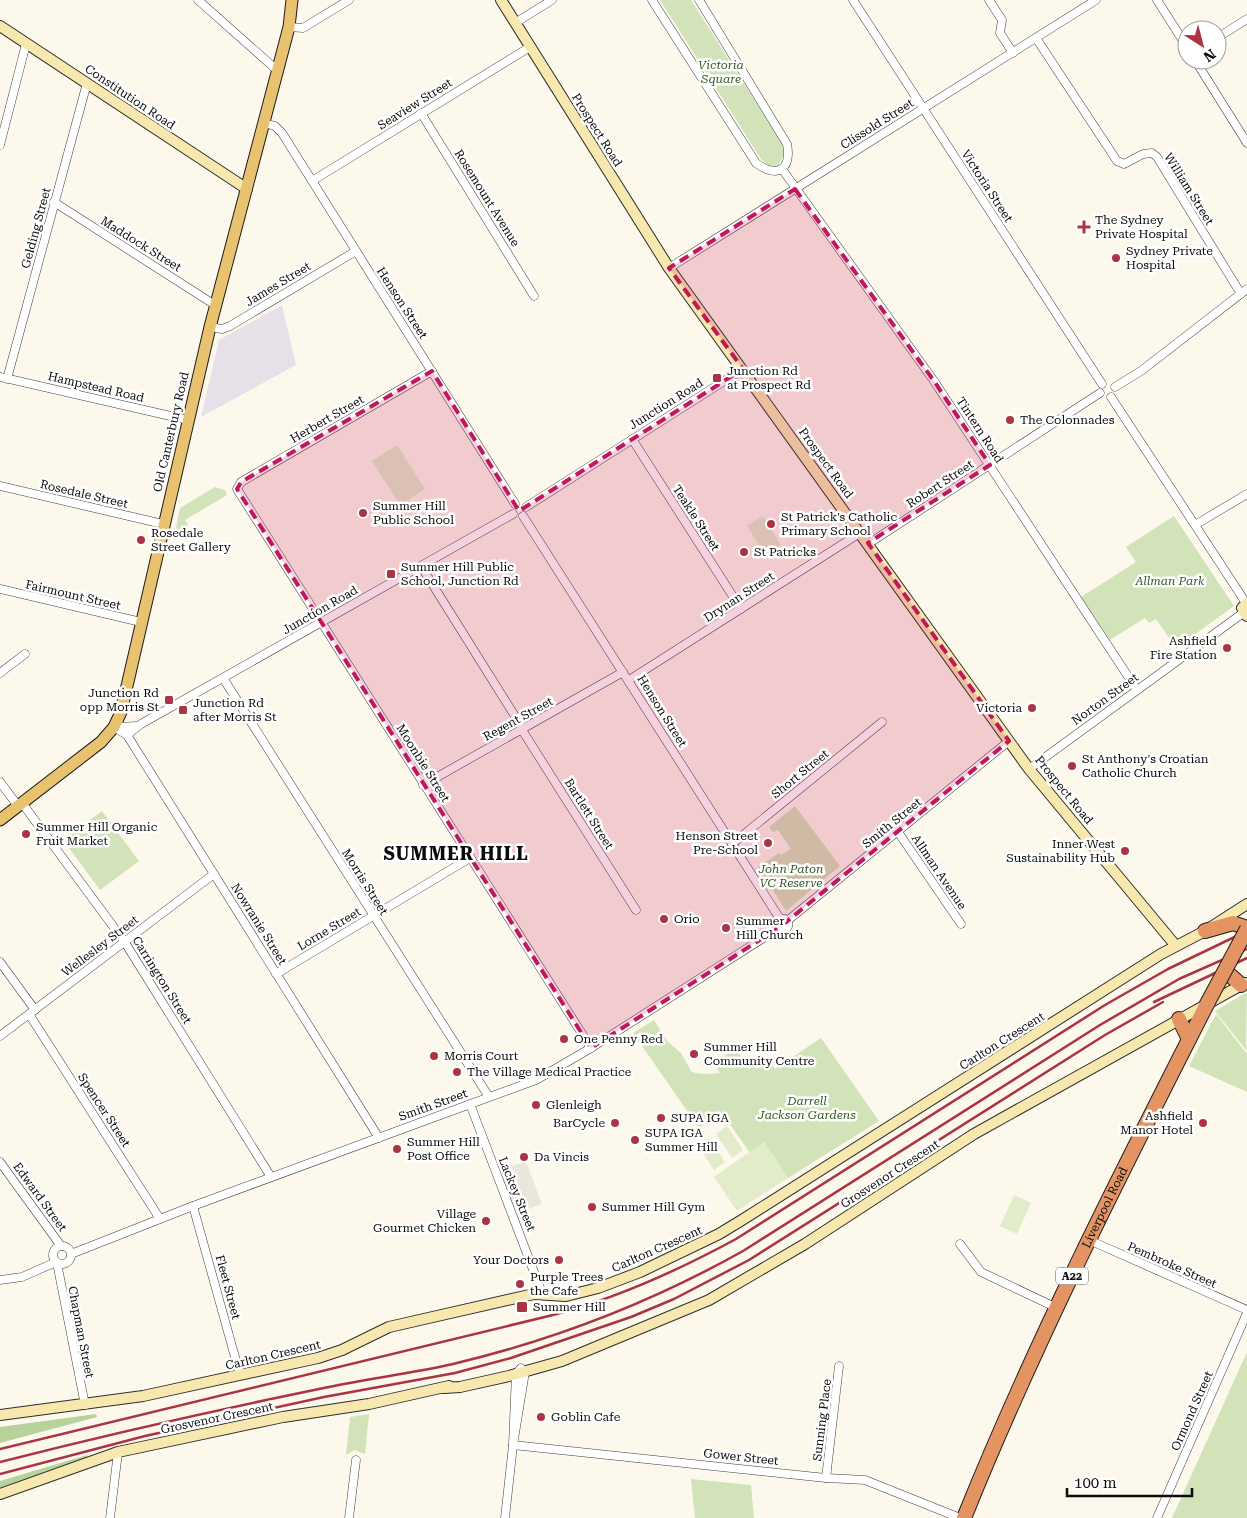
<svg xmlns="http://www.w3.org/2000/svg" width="1247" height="1518" viewBox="0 0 1247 1518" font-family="'Roboto Serif',serif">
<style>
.industrial{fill:#e8e0e9}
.green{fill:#d2e3b9}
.forest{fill:#b7d29b}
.pitch{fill:#e2ebca}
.plaza{fill:#ebe6dc}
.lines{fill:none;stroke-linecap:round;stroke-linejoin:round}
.street-casing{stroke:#3e3e3e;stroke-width:9}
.secondary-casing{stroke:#2d2d2d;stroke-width:12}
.primary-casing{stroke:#1c1c1c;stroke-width:13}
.highway-casing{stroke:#1c1c1c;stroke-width:16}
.street{stroke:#fff;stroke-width:8}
.secondary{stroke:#f6e8ae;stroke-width:10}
.primary{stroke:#e9c270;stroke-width:11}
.highway{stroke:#e49463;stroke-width:14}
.rail{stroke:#ab3442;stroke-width:2.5}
.highway-bridge-casing{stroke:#1c1c1c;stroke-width:16;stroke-linecap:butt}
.highway-bridge{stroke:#e49463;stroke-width:14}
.marked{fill:#c2185b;fill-opacity:0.2;stroke:#c2185b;stroke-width:4;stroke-dasharray:10 6;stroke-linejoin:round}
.poi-dot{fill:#ab3442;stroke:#fff;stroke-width:2}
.labels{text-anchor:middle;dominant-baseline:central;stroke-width:5;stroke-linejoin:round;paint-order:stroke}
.shield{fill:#fff;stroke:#545454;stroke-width:1}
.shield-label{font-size:11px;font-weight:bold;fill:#0b0b0b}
.park-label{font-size:12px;font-style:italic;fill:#335b24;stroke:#fff}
.street-label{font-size:12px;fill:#0b0b0b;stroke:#fff}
.poi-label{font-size:12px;fill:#0b0b0b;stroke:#fff;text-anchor:start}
.district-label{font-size:18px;font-weight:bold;letter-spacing:1px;fill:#0b0b0b;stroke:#fff}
</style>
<rect width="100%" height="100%" fill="#fdf8ec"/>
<path class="industrial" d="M 282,305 L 296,365 L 201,417 L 219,340 Z"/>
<g class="green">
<path d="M 660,0 L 691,0 L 782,144 L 785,153 L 778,165 L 770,167 L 761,159 Z"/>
<path d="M 215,487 L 225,490 L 227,495 L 185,520 L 188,525 L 175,533 L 180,508 Z"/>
<path d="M 1174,516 L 1234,606 L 1176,648 L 1156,619 L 1149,623 L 1145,618 L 1110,640 L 1081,597 L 1136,562 L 1126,547 Z"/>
<path d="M 795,806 L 840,866 L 786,911 L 758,867 L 779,853 L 781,855 L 791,849 L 778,830 L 773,832 L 769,827 Z"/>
<path d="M 102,811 L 139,861 L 100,890 L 63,840 Z"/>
<path d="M 1247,992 L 1246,1044 L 1247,1051 L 1215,1011 Z"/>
<path d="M 1216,1014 L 1247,1054 L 1247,1092 L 1189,1066 Z"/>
<path d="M 654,1020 L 667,1041 L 681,1053 L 691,1071 C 696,1075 713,1074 720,1073 L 714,1063 L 736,1048 L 749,1069 L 767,1057 L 775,1069 L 821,1038 L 879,1121 L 788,1178 L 764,1142 L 750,1153 L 722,1113 L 699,1128 L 633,1033 Z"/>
<path d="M 1247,1352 L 1247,1518 L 1172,1518 Z"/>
<path d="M 369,1414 L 365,1454 L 354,1450 L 346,1455 L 350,1417 Z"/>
<path d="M 691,1479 L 751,1485 L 754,1518 L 695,1518 Z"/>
</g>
<g class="forest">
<path d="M 96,1414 L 97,1417 L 0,1443 L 0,1427 Z"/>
<path d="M 87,1455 L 88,1458 L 0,1489 L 0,1481 Z"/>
</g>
<g class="pitch">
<path d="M 397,445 L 425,489 L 400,505 L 372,461 Z"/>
<path d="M 763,516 L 781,545 L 765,555 L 747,526 Z"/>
<path d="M 727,1126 L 743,1150 L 732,1158 L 716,1134 Z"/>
<path d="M 709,1138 L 725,1162 L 714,1170 L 698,1146 Z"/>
<path d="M 764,1142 L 788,1178 L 737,1211 L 714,1177 Z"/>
<path d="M 1014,1195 L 1031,1203 L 1017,1234 L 1000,1226 Z"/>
</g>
<path class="plaza" d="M 526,1162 L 542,1204 L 521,1211 L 511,1203 L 502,1177 L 502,1172 L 508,1167 Z"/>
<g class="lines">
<g class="street-casing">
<g id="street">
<path d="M 198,0 L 278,71"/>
<path d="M 652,0 L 756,163 C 776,178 792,171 787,144 L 699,0"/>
<path d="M 853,0 L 1102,384"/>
<path d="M 989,0 L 1002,20 L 1000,33 L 1013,53"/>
<path d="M 1157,0 L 1187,47"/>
<path d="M 515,23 L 552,0"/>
<path d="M 289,27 L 303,28 L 349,0"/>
<path d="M 1036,38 L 1117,161 L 1124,164 L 1143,154 L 1152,153 L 1157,157 L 1241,294"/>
<path d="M 1217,38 L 1247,19"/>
<path d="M 1195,60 L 1247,143"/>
<path d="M 421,113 L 534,296"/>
<path d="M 264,123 L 275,126 L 282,133 L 515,504"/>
<path d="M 0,145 L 26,44"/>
<path d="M 782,169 L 934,381 L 1137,690"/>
<path d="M 312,181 L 530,47"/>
<path d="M 54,202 L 215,305"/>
<path d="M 669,268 L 1096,0"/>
<path d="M 210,327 L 222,329 L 230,326 L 356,251"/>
<path d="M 432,371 L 241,482 L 237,489 L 591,1048"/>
<path d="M 0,377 L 188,420"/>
<path d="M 7,379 L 87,83"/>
<path d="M 1115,387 L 1141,371 L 1247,289"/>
<path d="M 1111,397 L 1246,603"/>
<path d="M 632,439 L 741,609"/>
<path d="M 0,486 L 163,524"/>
<path d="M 526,507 L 743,369"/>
<path d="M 523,516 L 780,919"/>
<path d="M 1195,525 L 1247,494"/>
<path d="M 868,544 L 1100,393"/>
<path d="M 421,566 L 523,729"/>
<path d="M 0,589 L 141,622"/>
<path d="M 0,673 L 25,654"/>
<path d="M 223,678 L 489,1097"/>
<path d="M 629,680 L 860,533"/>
<path d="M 114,727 L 127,735 L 379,1138"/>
<path d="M 115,727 L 138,726"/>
<path d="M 522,730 L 636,910"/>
<path d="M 127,735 L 141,724 L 513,514"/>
<path d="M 1029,769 L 1243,613"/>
<path d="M 0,782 L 18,806"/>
<path d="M 423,785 L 623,672"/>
<path d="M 22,803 L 124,941 L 271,1177"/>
<path d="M 898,832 L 961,924"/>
<path d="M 732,844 L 882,722"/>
<circle cx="783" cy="924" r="5.5"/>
<path d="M 787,921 L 1009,741"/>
<path d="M 0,962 L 35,1010"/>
<path d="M 276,974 L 470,858"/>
<path d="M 29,1014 L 160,1219"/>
<path d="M 0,1036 L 214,874"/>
<path d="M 470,1104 L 542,1293"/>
<path d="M 0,1162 L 61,1246"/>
<path d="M 193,1206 L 240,1375"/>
<path d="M 1089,1240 L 1247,1310"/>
<path d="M 960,1244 L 981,1272 L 1057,1308"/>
<circle cx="62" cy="1255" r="9"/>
<path d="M 71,1254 L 193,1206 L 536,1080 L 591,1048 L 779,928"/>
<path d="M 57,1263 L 85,1405"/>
<path d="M 0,1280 L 22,1277 L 56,1262"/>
<path d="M 513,1445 L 826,1478 L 865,1480 L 960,1518"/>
<path d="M 826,1478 L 839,1366"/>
<path d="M 110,1518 L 118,1452"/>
<path d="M 349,1518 L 356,1460"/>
<path d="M 505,1518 L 513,1445 L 516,1374 L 521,1368 L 525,1372 L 513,1445"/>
<path d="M 1157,1518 L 1247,1313"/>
</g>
</g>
<g class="secondary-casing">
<g id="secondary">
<path d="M 501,0 L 669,268 L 1029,769 L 1176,946"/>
<path d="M 0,26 L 247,189"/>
<path d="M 1247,603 L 1242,608 L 1247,616"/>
<path d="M 444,1388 L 460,1387 L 509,1376 L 562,1361 L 709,1300 L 805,1244 L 974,1134 L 1245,983"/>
<path d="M 0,1415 L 143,1396 L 318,1358 L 342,1350 L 389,1327 L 534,1294 L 566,1296 L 598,1288 L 640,1272 L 719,1234 L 742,1220 L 1161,954 L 1205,931 L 1247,904"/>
<path d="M 0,1494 L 118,1452 L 283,1417 L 369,1404 L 449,1386"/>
</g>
</g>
<g class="primary-casing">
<path id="primary" d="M 0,820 L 101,742 L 114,727 L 121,712 L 210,327 L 289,27 L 292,0"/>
</g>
<g class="highway-casing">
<g id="highway">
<path d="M 1205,931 L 1233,923 L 1247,928"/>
<path d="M 1231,976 L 1241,985"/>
<path d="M 1179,1019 L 1189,1039"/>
<path id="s1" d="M 964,1518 C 1035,1342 1122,1171 1208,1002"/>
</g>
</g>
<use href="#street" class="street"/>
<use href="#secondary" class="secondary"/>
<use href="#primary" class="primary"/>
<use href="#highway" class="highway"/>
<g class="rail">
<path d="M 1154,1002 L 1247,958"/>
<path d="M 0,1449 L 553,1315 C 618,1298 677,1271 736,1239 L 1105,1005 L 1168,969 L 1247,931"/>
<path d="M 0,1462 C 106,1435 212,1411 319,1389 C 364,1379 409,1374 453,1364 C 554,1340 652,1302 743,1251 L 1100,1025 L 1179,979 L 1247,949"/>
<path d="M 0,1474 L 145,1436 L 324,1397 L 455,1373 L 511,1358 L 631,1317 L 674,1299 L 749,1260 L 1105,1035 L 1163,1002"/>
</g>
<g class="highway-bridge-casing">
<path id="highway-bridge" d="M 1208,1002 L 1247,929"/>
</g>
<use href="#highway-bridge" class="highway-bridge"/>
</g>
<path class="marked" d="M 795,189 L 934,381 L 990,465 L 868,543 L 1009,741 L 780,927 L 591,1048 L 237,489 L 241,482 L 432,371 L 519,511 L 743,369 L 669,268 Z"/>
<g class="poi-dot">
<path d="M1081.5 219.5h5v5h5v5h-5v5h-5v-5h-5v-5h5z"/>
<circle cx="1116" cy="258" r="5"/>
<rect x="712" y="373" width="10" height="10" rx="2.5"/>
<circle cx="1010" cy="420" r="5"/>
<circle cx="363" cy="513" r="5"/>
<circle cx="771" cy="524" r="5"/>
<circle cx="141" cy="540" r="5"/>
<circle cx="744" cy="552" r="5"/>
<rect x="386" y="569" width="10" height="10" rx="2.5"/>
<circle cx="1227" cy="648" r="5"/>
<rect x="164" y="695" width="10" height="10" rx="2.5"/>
<circle cx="1032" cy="708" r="5"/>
<rect x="178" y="705" width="10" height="10" rx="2.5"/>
<circle cx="1072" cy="766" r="5"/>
<circle cx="26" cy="834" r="5"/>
<circle cx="768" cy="843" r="5"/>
<circle cx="1125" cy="851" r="5"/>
<circle cx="664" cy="919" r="5"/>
<circle cx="726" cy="928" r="5"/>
<circle cx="564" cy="1039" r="5"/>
<circle cx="694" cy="1054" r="5"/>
<circle cx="434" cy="1056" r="5"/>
<circle cx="457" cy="1072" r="5"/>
<circle cx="536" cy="1105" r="5"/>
<circle cx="661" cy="1118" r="5"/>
<circle cx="615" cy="1123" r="5"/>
<circle cx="1203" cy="1123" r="5"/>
<circle cx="635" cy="1140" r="5"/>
<circle cx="397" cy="1149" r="5"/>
<circle cx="524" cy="1157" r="5"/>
<circle cx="592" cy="1207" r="5"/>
<circle cx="486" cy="1221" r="5"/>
<circle cx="559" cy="1260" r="5"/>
<circle cx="520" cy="1284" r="5"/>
<rect x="516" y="1301" width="12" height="12" rx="2.5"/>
<circle cx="541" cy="1417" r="5"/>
</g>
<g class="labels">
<rect class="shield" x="1056" y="1267.5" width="32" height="17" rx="4"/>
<g class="shield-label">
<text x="1072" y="1276">A22</text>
</g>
<g class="park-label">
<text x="721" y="65">Victoria<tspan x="721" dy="14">Square</tspan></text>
<text x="1170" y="581">Allman Park</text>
<text x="791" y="869">John Paton<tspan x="791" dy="14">VC Reserve</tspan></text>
<text x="807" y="1101">Darrell<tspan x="807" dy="14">Jackson Gardens</tspan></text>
</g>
<g class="street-label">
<text transform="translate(130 97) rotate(34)">Constitution Road</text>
<text transform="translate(415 104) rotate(-32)">Seaview Street</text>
<text transform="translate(877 124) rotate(-32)">Clissold Street</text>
<text transform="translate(597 130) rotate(58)">Prospect Road</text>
<text transform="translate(987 186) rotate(57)">Victoria Street</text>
<text transform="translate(1189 189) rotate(58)">William Street</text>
<text transform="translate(487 198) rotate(58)">Rosemount Avenue</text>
<text transform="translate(36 228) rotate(-75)">Gelding Street</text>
<text transform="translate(141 244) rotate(32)">Maddock Street</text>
<text transform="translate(278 284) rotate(-31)">James Street</text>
<text transform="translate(402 303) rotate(57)">Henson Street</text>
<text transform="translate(96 387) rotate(13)">Hampstead Road</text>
<text transform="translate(666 404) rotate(-32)">Junction Road</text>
<text transform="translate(327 419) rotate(-30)">Herbert Street</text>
<text transform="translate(980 430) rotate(57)">Tintern Road</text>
<text transform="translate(171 432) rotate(-77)">Old Canterbury Road</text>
<text transform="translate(826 463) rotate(54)">Prospect Road</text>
<text transform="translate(940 484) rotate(-33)">Robert Street</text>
<text transform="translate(84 494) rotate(13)">Rosedale Street</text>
<text transform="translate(696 518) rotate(57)">Teakle Street</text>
<text transform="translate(73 595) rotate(13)">Fairmount Street</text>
<text transform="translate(739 597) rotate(-33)">Drynan Street</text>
<text transform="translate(320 610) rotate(-30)">Junction Road</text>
<text transform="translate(1105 699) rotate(-36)">Norton Street</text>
<text transform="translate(662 711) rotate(58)">Henson Street</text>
<text transform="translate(518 719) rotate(-29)">Regent Street</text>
<text transform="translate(423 763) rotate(58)">Moonbie Street</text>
<text transform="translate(800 774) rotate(-39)">Short Street</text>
<text transform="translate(1064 790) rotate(51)">Prospect Road</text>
<text transform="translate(589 814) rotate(58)">Bartlett Street</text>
<text transform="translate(892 823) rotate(-39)">Smith Street</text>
<text transform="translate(939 872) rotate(56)">Allman Avenue</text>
<text transform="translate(365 882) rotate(58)">Morris Street</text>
<text transform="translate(259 924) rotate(58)">Nowranie Street</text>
<text transform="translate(329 929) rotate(-31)">Lorne Street</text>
<text transform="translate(100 946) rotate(-37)">Wellesley Street</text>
<text transform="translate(162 980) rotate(58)">Carrington Street</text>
<text transform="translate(1002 1041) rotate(-32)">Carlton Crescent</text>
<text transform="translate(433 1105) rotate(-20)">Smith Street</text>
<text transform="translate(104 1110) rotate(57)">Spencer Street</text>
<text transform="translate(890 1174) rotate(-33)">Grosvenor Crescent</text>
<text transform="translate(517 1194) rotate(68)">Lackey Street</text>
<text transform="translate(40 1197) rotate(54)">Edward Street</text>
<text stroke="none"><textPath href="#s1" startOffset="341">Liverpool Road</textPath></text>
<text transform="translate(657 1249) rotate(-24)">Carlton Crescent</text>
<text transform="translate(1172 1265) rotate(24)">Pembroke Street</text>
<text transform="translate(228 1287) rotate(75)">Fleet Street</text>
<text transform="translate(81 1332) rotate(79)">Chapman Street</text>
<text transform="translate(273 1355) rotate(-13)">Carlton Crescent</text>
<text transform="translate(1192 1411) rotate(-66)">Ormond Street</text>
<text transform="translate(217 1418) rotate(-12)">Grosvenor Crescent</text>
<text transform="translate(822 1420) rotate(-83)">Sunning Place</text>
<text transform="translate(741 1457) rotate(6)">Gower Street</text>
</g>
<g class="poi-label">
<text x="1095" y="220">The Sydney<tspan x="1095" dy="14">Private Hospital</tspan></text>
<text x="1126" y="251">Sydney Private<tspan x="1126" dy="14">Hospital</tspan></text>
<text x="727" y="371">Junction Rd<tspan x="727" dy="14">at Prospect Rd</tspan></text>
<text x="1020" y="420">The Colonnades</text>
<text x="373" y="506">Summer Hill<tspan x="373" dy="14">Public School</tspan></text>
<text x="781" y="517">St Patrick's Catholic<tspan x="781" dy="14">Primary School</tspan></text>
<text x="151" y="533">Rosedale<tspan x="151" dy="14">Street Gallery</tspan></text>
<text x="754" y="552">St Patricks</text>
<text x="401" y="567">Summer Hill Public<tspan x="401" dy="14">School, Junction Rd</tspan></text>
<text x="1217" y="641" text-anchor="end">Ashfield<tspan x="1217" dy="14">Fire Station</tspan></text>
<text x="159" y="693" text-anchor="end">Junction Rd<tspan x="159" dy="14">opp Morris St</tspan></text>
<text x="193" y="703">Junction Rd<tspan x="193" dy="14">after Morris St</tspan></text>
<text x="1022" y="708" text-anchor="end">Victoria</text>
<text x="1082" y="759">St Anthony's Croatian<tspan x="1082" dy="14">Catholic Church</tspan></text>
<text x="36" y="827">Summer Hill Organic<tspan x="36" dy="14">Fruit Market</tspan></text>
<text x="758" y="836" text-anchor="end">Henson Street<tspan x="758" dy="14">Pre-School</tspan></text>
<text x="1115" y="844" text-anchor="end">Inner West<tspan x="1115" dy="14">Sustainability Hub</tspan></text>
<text x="674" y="919">Orio</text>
<text x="736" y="921">Summer<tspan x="736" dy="14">Hill Church</tspan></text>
<text x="574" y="1039">One Penny Red</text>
<text x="704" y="1047">Summer Hill<tspan x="704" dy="14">Community Centre</tspan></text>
<text x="444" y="1056">Morris Court</text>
<text x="467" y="1072">The Village Medical Practice</text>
<text x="546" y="1105">Glenleigh</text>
<text x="1193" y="1116" text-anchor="end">Ashfield<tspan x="1193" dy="14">Manor Hotel</tspan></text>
<text x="671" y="1118">SUPA IGA</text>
<text x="605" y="1123" text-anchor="end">BarCycle</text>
<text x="645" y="1133">SUPA IGA<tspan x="645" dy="14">Summer Hill</tspan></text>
<text x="407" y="1142">Summer Hill<tspan x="407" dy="14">Post Office</tspan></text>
<text x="534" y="1157">Da Vincis</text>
<text x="602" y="1207">Summer Hill Gym</text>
<text x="476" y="1214" text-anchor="end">Village<tspan x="476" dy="14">Gourmet Chicken</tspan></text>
<text x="549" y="1260" text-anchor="end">Your Doctors</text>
<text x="530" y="1277">Purple Trees<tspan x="530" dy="14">the Cafe</tspan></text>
<text x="533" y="1307">Summer Hill</text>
<text x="551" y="1417">Goblin Cafe</text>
</g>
<g class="district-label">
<text x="456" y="853">SUMMER HILL</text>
</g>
</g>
<g transform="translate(1202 45) rotate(144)"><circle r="24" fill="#ffffff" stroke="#9d9d9d"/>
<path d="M0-4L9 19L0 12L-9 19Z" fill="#ab3442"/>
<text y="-8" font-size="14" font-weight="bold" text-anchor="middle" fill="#0b0b0b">N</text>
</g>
<path d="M1067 1488v8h125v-8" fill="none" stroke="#0b0b0b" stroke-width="2.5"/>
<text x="1074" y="1488" font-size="15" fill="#0b0b0b" stroke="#ffffff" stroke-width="4" paint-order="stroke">100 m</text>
</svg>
